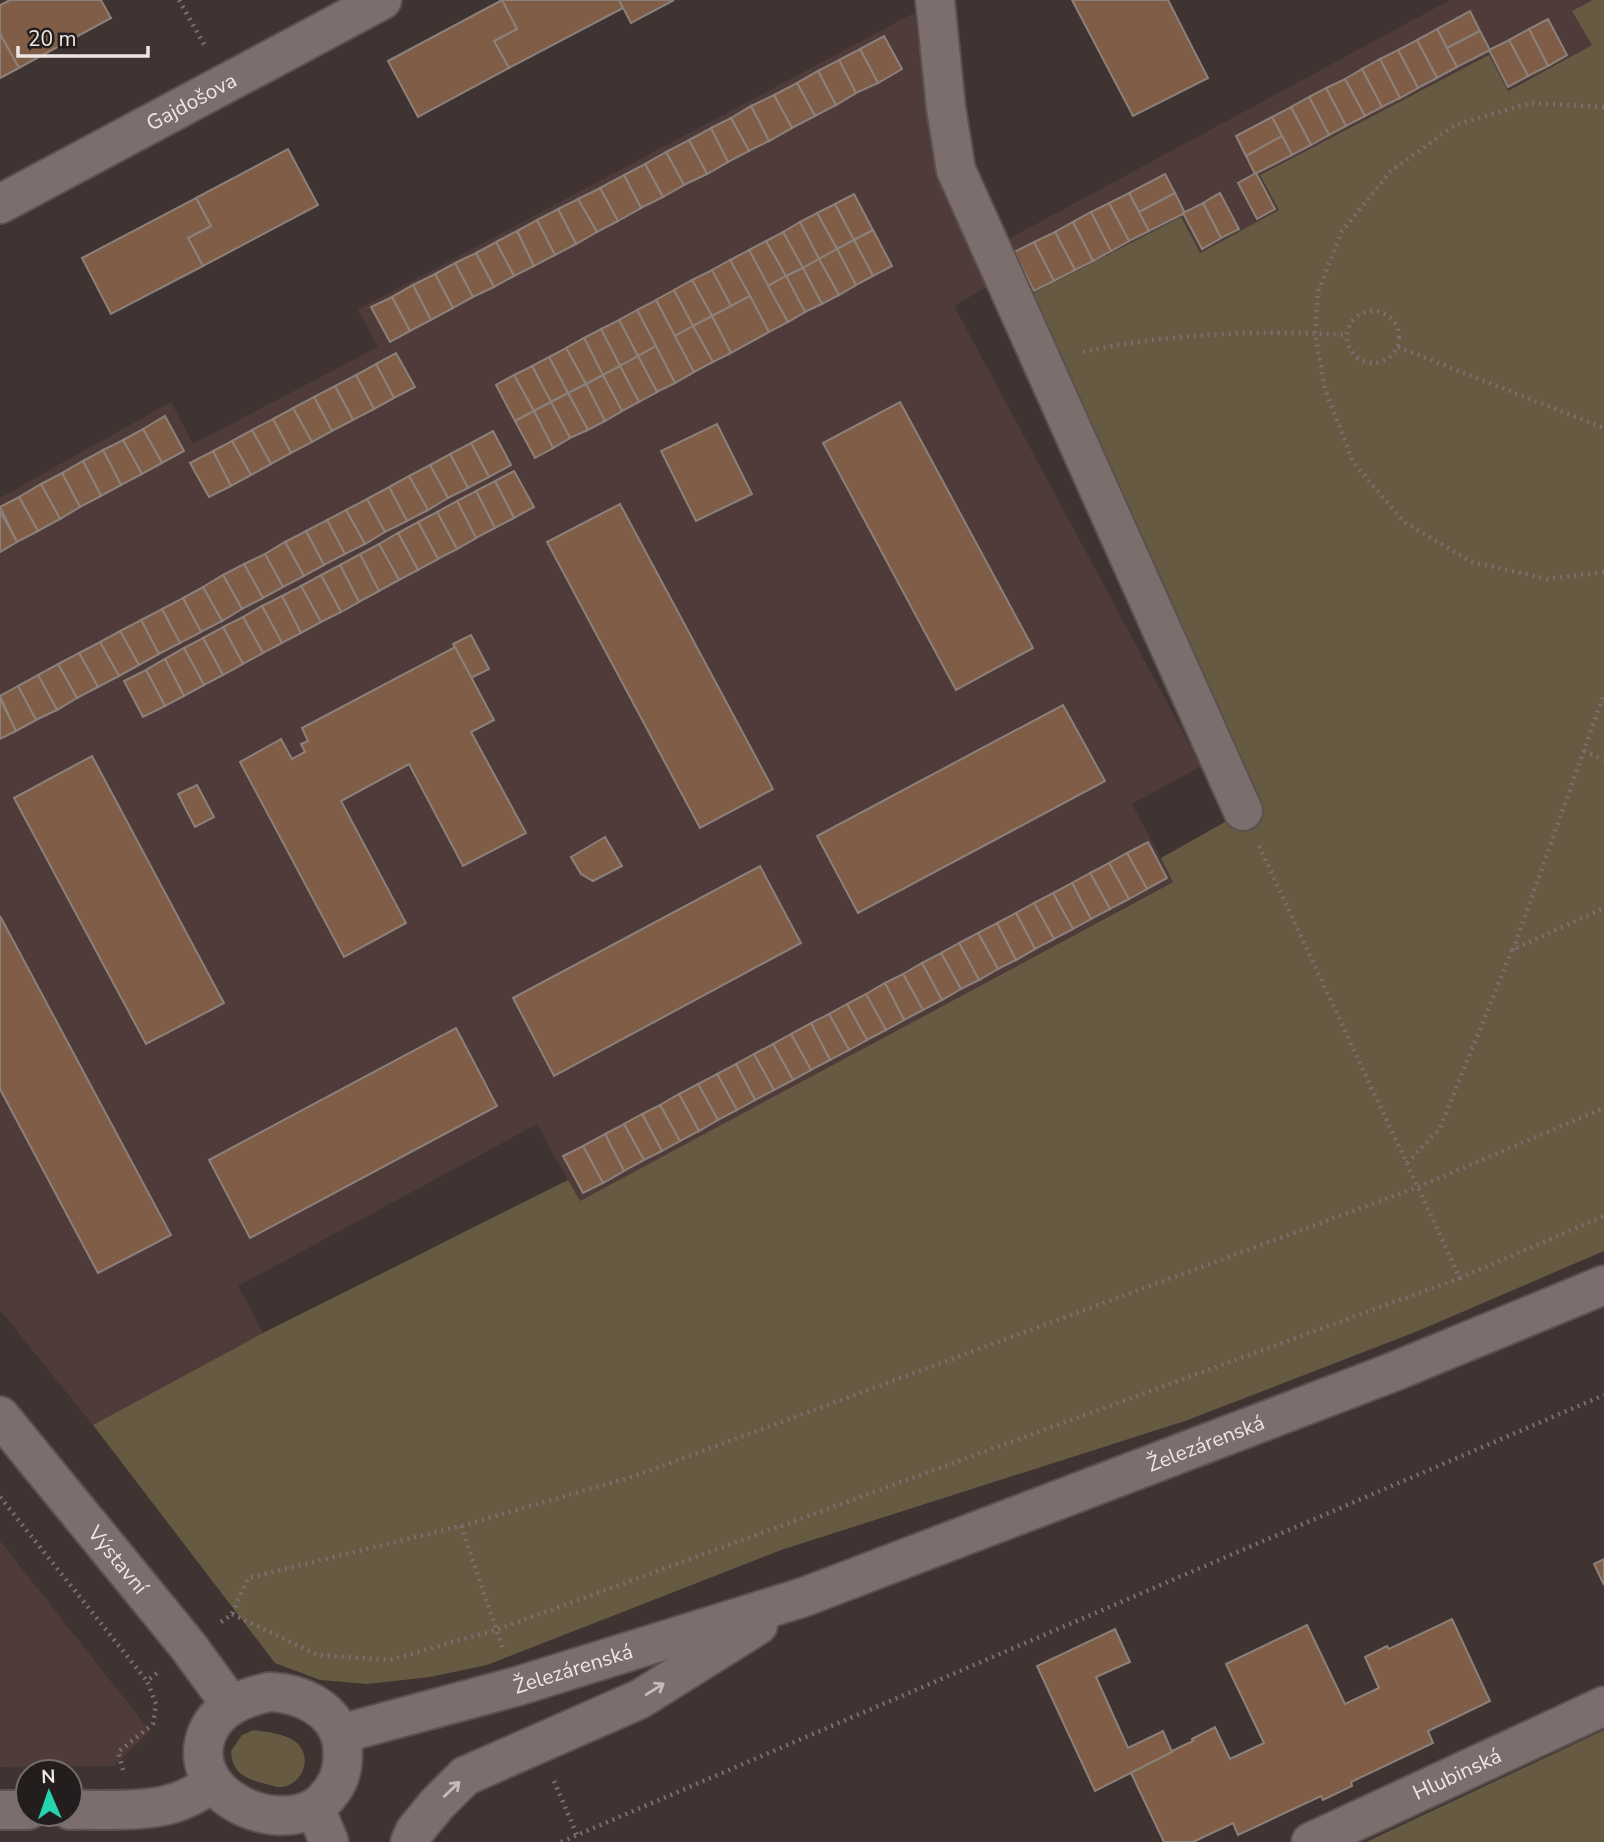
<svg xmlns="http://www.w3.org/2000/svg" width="1604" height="1842" viewBox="0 0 1604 1842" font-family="'Nunito Sans',sans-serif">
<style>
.built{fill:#4f3c3a}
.green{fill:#665a43}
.building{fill:#805d47;stroke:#8c817a;stroke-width:2}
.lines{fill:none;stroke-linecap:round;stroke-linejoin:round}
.street-casing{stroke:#5b5150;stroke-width:42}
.path{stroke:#7a6f6e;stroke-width:4.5;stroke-dasharray:2 5;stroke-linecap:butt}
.street{stroke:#7c6e6d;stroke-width:38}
.oneway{stroke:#c6bcbb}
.labels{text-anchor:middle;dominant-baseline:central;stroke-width:7;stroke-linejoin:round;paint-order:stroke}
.street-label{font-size:21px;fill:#eee6e5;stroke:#231e1d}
</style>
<rect width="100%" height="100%" fill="#403433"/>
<g class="built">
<path d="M 1450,0 L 1593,0 L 1573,11 L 1592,45 L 1507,91 L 1488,56 L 1261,174 L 1280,210 L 1199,253 L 1181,217 L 1032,294 L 994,247 Z"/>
<path d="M 914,13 L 933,150 L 992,284 L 954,306 L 1201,766 L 1132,804 L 1173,881 L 580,1202 L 537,1124 L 238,1286 L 263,1333 L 93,1425 L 0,1310 L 0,498 L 171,402 L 193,444 L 378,347 L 358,310 Z"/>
<path d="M 0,1541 L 150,1731 L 114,1766 L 0,1767 Z"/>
</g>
<g class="green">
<path d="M 1593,0 L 1604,0 L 1604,1251 L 1418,1331 L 1185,1421 L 781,1550 L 487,1665 L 430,1677 L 368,1684 L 320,1680 L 275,1663 L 93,1425 L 263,1333 L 568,1180 L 580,1201 L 1173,882 L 1161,858 L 1232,818 L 1032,294 L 1181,217 L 1200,253 L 1279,210 L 1260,175 L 1489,55 L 1508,91 L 1592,45 L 1572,11 Z"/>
<path d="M 254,1730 C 266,1732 288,1734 297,1743 C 315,1760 299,1789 277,1787 C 254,1780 232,1779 231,1751 L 242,1735 Z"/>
<path d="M 1604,1730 L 1604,1842 L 1366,1842 Z"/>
</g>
<g class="building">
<path d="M 10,0 L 101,0 L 111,18 L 19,68 L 0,34 L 0,5 Z"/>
<path d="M 502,0 L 619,0 L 623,8 L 509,68 L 494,41 L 517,29 Z"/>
<path d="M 502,0 L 517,29 L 494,41 L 509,68 L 418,117 L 388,61 Z"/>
<path d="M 619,0 L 674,0 L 631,23 Z"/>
<path d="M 1072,0 L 1168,0 L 1208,78 L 1133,116 Z"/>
<path d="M 1470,11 L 1480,31 L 1447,48 L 1437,29 Z"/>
<path d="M 1548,19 L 1567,55 L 1548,66 L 1529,29 Z"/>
<path d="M 1437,29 L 1457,67 L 1437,78 L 1417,40 Z"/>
<path d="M 1529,29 L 1548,66 L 1528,76 L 1509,40 Z"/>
<path d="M 1480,31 L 1490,50 L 1457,67 L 1447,48 Z"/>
<path d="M 0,34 L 19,68 L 0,78 Z"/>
<path d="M 884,36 L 902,69 L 878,83 L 860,49 Z"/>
<path d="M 1417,40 L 1437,78 L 1418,88 L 1398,50 Z"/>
<path d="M 1509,40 L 1528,76 L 1508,87 L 1489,50 Z"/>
<path d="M 860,49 L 878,83 L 856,93 L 839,60 Z"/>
<path d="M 1398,50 L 1418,88 L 1400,98 L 1380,59 Z"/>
<path d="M 1380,59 L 1400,98 L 1382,107 L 1362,69 Z"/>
<path d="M 839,60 L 856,93 L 836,105 L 818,71 Z"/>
<path d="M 1362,69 L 1382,107 L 1365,116 L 1345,79 Z"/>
<path d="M 818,71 L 836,105 L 815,116 L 797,83 Z"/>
<path d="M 1345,79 L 1365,116 L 1346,126 L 1326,88 Z"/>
<path d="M 797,83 L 815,116 L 792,128 L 774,95 Z"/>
<path d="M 1326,88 L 1346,126 L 1329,135 L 1309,97 Z"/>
<path d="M 774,95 L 792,128 L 769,141 L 751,106 Z"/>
<path d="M 1309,97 L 1329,135 L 1311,145 L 1291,107 Z"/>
<path d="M 751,106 L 769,141 L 749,151 L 731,118 Z"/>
<path d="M 1291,107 L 1311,145 L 1292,155 L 1272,117 Z"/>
<path d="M 1272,117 L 1282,136 L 1246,156 L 1236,136 Z"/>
<path d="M 731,118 L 749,151 L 728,162 L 711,128 Z"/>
<path d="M 711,128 L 728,162 L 707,174 L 689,140 Z"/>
<path d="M 1282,136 L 1292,155 L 1255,174 L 1246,156 Z"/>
<path d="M 689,140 L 707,174 L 684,185 L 666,152 Z"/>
<path d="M 288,149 L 318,205 L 203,266 L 188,238 L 211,226 L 196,198 Z"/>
<path d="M 666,152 L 684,185 L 663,197 L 645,164 Z"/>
<path d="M 645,164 L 663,197 L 641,208 L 624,175 Z"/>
<path d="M 1256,173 L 1275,209 L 1257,219 L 1238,183 Z"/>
<path d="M 1165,174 L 1175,193 L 1139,212 L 1129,193 Z"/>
<path d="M 624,175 L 641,208 L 618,221 L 600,188 Z"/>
<path d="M 600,188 L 618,221 L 597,232 L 578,199 Z"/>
<path d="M 1129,193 L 1149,231 L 1129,241 L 1109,203 Z"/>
<path d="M 1175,193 L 1185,213 L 1149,231 L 1139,212 Z"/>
<path d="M 1220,193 L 1239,229 L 1221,238 L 1203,203 Z"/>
<path d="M 854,194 L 873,230 L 854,240 L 835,204 Z"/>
<path d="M 196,198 L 211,226 L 188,238 L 203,266 L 111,314 L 82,258 Z"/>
<path d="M 578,199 L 597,232 L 576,244 L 558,209 Z"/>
<path d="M 1109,203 L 1129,241 L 1111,251 L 1091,212 Z"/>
<path d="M 1203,203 L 1221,238 L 1202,249 L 1183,213 Z"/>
<path d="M 835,204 L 854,240 L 837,249 L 817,213 Z"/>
<path d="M 558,209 L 576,244 L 555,255 L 537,220 Z"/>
<path d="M 1091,212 L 1111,251 L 1093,261 L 1073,222 Z"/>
<path d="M 817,213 L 837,249 L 819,259 L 800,222 Z"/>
<path d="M 537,220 L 555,255 L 534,266 L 517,231 Z"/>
<path d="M 800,222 L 819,259 L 803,268 L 783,232 Z"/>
<path d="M 1073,222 L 1093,261 L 1075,270 L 1055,232 Z"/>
<path d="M 873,230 L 892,266 L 873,276 L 854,240 Z"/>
<path d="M 517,231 L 534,266 L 514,276 L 496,242 Z"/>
<path d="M 783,232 L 803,268 L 786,276 L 766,241 Z"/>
<path d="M 1055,232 L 1075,270 L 1054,281 L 1034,242 Z"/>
<path d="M 854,240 L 873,276 L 856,285 L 837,249 Z"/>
<path d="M 766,241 L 786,276 L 768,286 L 749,250 Z"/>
<path d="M 496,242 L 514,276 L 494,287 L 476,253 Z"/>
<path d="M 1034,242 L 1054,281 L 1034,291 L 1014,252 Z"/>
<path d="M 837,249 L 856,285 L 839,295 L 819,259 Z"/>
<path d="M 749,250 L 788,322 L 769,332 L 730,260 Z"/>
<path d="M 476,253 L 494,287 L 473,297 L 455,263 Z"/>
<path d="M 819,259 L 839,295 L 822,304 L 803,268 Z"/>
<path d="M 730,260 L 750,296 L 731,306 L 712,270 Z"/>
<path d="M 455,263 L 473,297 L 453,308 L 435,274 Z"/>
<path d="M 803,268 L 822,304 L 805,312 L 786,276 Z"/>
<path d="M 712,270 L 731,306 L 712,316 L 692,280 Z"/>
<path d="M 435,274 L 453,308 L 431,320 L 413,285 Z"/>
<path d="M 786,276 L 805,312 L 788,322 L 768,286 Z"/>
<path d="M 692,280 L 712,316 L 693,326 L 674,290 Z"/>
<path d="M 413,285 L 431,320 L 410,331 L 392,297 Z"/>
<path d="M 674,290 L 693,326 L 675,336 L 656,300 Z"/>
<path d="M 750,296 L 769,332 L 731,353 L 712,316 Z"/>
<path d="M 392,297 L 410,331 L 390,342 L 371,307 Z"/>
<path d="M 656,300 L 694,372 L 675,383 L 637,310 Z"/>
<path d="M 637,310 L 656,346 L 638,356 L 619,320 Z"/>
<path d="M 712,316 L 731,353 L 713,362 L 693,326 Z"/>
<path d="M 619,320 L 638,356 L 620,366 L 601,329 Z"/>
<path d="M 693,326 L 713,362 L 694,372 L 675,336 Z"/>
<path d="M 601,329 L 620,366 L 603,375 L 584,338 Z"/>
<path d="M 584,338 L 603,375 L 586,384 L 566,348 Z"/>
<path d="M 656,346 L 675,383 L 657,392 L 638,356 Z"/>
<path d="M 566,348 L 586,384 L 568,393 L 549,357 Z"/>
<path d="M 396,353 L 415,387 L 394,398 L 376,364 Z"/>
<path d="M 638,356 L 657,392 L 639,402 L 620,366 Z"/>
<path d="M 549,357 L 568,393 L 551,402 L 532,366 Z"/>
<path d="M 376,364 L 394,398 L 374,409 L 356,375 Z"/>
<path d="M 532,366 L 551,402 L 534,411 L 514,375 Z"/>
<path d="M 620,366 L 639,402 L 622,411 L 603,375 Z"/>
<path d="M 356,375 L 374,409 L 353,420 L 335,386 Z"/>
<path d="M 514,375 L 534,411 L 515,421 L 496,385 Z"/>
<path d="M 603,375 L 622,411 L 605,421 L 586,384 Z"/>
<path d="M 586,384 L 605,421 L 588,430 L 568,393 Z"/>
<path d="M 335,386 L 353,420 L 332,431 L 314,397 Z"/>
<path d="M 568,393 L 588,430 L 570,438 L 551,402 Z"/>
<path d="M 314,397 L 332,431 L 312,442 L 293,408 Z"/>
<path d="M 551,402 L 570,438 L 553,448 L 534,411 Z"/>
<path d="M 900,402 L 1033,648 L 956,690 L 823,443 Z"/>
<path d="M 293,408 L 312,442 L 291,453 L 273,419 Z"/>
<path d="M 534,411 L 553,448 L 535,458 L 515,421 Z"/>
<path d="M 165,416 L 184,451 L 162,463 L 143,429 Z"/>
<path d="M 273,419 L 291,453 L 271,464 L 252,430 Z"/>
<path d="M 717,424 L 752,494 L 696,521 L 661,451 Z"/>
<path d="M 143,429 L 162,463 L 142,474 L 123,440 Z"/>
<path d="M 252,430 L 271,464 L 251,475 L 232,441 Z"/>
<path d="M 493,431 L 511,465 L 489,477 L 471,443 Z"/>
<path d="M 123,440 L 142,474 L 121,485 L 103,450 Z"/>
<path d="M 232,441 L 251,475 L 231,486 L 213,451 Z"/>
<path d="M 471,443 L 489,477 L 468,488 L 450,454 Z"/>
<path d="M 103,450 L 121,485 L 101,496 L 83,461 Z"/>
<path d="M 213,451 L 231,486 L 209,497 L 190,463 Z"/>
<path d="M 450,454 L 468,488 L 448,498 L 430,465 Z"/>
<path d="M 83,461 L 101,496 L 80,507 L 62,473 Z"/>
<path d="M 430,465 L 448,498 L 428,510 L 409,476 Z"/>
<path d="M 514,471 L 534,507 L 514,518 L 495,481 Z"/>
<path d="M 62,473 L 80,507 L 60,519 L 41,484 Z"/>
<path d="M 409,476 L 428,510 L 407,521 L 389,487 Z"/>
<path d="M 495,481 L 514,518 L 495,528 L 476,491 Z"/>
<path d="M 41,484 L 60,519 L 38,531 L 19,497 Z"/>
<path d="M 389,487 L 407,521 L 385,532 L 367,499 Z"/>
<path d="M 476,491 L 495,528 L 476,538 L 457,501 Z"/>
<path d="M 19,497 L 38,531 L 17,542 L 0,507 Z"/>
<path d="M 367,499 L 385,532 L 365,544 L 346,510 Z"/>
<path d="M 457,501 L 476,538 L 457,549 L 437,512 Z"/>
<path d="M 620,504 L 773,789 L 700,828 L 547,542 Z"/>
<path d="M 346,510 L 365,544 L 345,554 L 327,520 Z"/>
<path d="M 0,511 L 17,542 L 0,552 Z"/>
<path d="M 437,512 L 457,549 L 438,559 L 418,522 Z"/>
<path d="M 327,520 L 345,554 L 324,565 L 306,531 Z"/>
<path d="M 418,522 L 438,559 L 418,570 L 398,533 Z"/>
<path d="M 306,531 L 324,565 L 304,576 L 285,542 Z"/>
<path d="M 398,533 L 418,570 L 399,580 L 379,544 Z"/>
<path d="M 285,542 L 304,576 L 283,587 L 265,554 Z"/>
<path d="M 379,544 L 399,580 L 379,591 L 360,554 Z"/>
<path d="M 265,554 L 283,587 L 263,598 L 244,564 Z"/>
<path d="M 360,554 L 379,591 L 359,602 L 340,565 Z"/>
<path d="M 244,564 L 263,598 L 242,609 L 223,575 Z"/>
<path d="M 340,565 L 359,602 L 341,612 L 321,575 Z"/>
<path d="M 223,575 L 242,609 L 222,621 L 203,587 Z"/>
<path d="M 321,575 L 341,612 L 321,622 L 301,586 Z"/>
<path d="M 301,586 L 321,622 L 301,633 L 282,596 Z"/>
<path d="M 203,587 L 222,621 L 201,632 L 183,598 Z"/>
<path d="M 282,596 L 301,633 L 282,643 L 262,606 Z"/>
<path d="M 183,598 L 201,632 L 180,643 L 162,609 Z"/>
<path d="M 262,606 L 282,643 L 263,653 L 243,617 Z"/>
<path d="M 162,609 L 180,643 L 159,654 L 141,620 Z"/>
<path d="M 243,617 L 263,653 L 243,664 L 223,627 Z"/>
<path d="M 141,620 L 159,654 L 139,665 L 120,631 Z"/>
<path d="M 223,627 L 243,664 L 223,675 L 203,638 Z"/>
<path d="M 120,631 L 139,665 L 119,676 L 100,642 Z"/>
<path d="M 471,635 L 489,669 L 471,678 L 453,644 Z"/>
<path d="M 203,638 L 223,675 L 204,685 L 184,648 Z"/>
<path d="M 100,642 L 119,676 L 98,687 L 79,653 Z"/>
<path d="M 455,647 L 494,720 L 471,732 L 526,833 L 463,866 L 409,764 L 341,801 L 406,923 L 344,957 L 240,762 L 281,739 L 292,759 L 305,752 L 301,744 L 308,741 L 302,728 Z"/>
<path d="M 184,648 L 204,685 L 184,696 L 165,659 Z"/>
<path d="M 79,653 L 98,687 L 77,698 L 58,664 Z"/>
<path d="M 165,659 L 184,696 L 165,706 L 146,670 Z"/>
<path d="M 58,664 L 77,698 L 57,710 L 38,675 Z"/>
<path d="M 146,670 L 165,706 L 143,717 L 124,681 Z"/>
<path d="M 38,675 L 57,710 L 36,720 L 18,686 Z"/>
<path d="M 18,686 L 36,720 L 16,731 L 0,696 Z"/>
<path d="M 0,699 L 16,731 L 0,739 Z"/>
<path d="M 1063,705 L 1105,781 L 858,913 L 817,836 Z"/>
<path d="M 92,756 L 224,1003 L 146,1044 L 14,798 Z"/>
<path d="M 197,785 L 214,817 L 195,827 L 178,794 Z"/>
<path d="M 605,837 L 622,866 L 593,881 L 581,874 L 571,857 Z"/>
<path d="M 1148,842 L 1167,878 L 1147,889 L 1127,853 Z"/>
<path d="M 1127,853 L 1147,889 L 1129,899 L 1109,863 Z"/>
<path d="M 1109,863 L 1129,899 L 1110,909 L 1090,873 Z"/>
<path d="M 760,866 L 801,943 L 554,1076 L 513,998 Z"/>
<path d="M 1090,873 L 1110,909 L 1091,919 L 1072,883 Z"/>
<path d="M 1072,883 L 1091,919 L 1073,929 L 1053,893 Z"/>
<path d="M 1053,893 L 1073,929 L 1054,939 L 1034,903 Z"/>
<path d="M 1034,903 L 1054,939 L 1035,949 L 1016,913 Z"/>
<path d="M 1016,913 L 1035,949 L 1016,960 L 997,923 Z"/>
<path d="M 0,916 L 171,1235 L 98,1273 L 0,1089 Z"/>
<path d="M 997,923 L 1016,960 L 998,969 L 978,933 Z"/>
<path d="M 978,933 L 998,969 L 979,980 L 959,943 Z"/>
<path d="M 959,943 L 979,980 L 961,989 L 941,953 Z"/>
<path d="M 941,953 L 961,989 L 942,1000 L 922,963 Z"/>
<path d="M 922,963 L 942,1000 L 923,1010 L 903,974 Z"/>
<path d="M 903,974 L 923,1010 L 904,1020 L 885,983 Z"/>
<path d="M 885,983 L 904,1020 L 886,1030 L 866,994 Z"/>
<path d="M 866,994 L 886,1030 L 867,1040 L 847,1004 Z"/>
<path d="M 847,1004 L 867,1040 L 849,1050 L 829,1014 Z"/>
<path d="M 829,1014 L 849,1050 L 830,1060 L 811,1023 Z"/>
<path d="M 811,1023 L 830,1060 L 811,1070 L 791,1034 Z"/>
<path d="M 456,1028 L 497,1106 L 250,1238 L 209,1160 Z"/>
<path d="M 791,1034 L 811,1070 L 793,1080 L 773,1044 Z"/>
<path d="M 773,1044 L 793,1080 L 774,1090 L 754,1054 Z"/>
<path d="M 754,1054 L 774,1090 L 755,1100 L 736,1064 Z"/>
<path d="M 736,1064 L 755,1100 L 737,1110 L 717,1074 Z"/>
<path d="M 717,1074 L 737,1110 L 718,1120 L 698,1084 Z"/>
<path d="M 698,1084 L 718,1120 L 699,1131 L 679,1094 Z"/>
<path d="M 679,1094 L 699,1131 L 680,1141 L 660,1105 Z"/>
<path d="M 660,1105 L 680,1141 L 662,1151 L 642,1114 Z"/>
<path d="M 642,1114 L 662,1151 L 644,1160 L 624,1124 Z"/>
<path d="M 624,1124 L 644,1160 L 624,1171 L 605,1134 Z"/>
<path d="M 605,1134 L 624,1171 L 603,1183 L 583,1146 Z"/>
<path d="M 583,1146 L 603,1183 L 583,1193 L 563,1156 Z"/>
<path d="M 1604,1559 L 1604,1585 L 1594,1564 Z"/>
<path d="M 1452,1619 L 1490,1701 L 1428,1731 L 1433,1743 L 1351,1782 L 1352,1786 L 1323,1800 L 1321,1796 L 1238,1835 L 1233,1823 L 1193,1842 L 1164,1842 L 1130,1771 L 1193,1741 L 1192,1739 L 1215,1727 L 1230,1759 L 1264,1743 L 1226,1664 L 1307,1625 L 1345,1704 L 1379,1688 L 1365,1657 L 1387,1646 L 1389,1649 Z"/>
<path d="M 1115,1629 L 1130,1662 L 1096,1677 L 1128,1748 L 1163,1731 L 1172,1752 L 1095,1791 L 1037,1666 Z"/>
</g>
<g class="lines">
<g class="street-casing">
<g id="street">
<path d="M 935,0 L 946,108 L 956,170 L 1243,811"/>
<path id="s1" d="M 0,204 L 382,0"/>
<path id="s2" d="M 0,1416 L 188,1646 L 231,1705"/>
<path d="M 269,1692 C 300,1693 335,1708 342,1742 C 344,1758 342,1776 333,1789 C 328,1796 322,1804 314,1808 C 269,1833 187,1793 206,1736 C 216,1708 242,1698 269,1692 Z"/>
<path id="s3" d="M 340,1734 L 518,1686 L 804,1597 L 1393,1372 L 1604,1285"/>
<path d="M 315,1808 L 329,1842"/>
<path d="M 0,1810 L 28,1810"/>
<path d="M 70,1810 C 104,1809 142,1813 174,1803 C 188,1799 201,1791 213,1783"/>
<path d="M 410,1842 L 415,1831 L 437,1804 L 465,1776 L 640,1699 L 758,1625"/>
<path id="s4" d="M 1311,1842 L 1604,1706"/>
</g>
</g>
<g class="path">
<path d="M 179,0 L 206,48"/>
<path d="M 1604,107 L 1531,103 L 1455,125 L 1391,171 L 1342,231 L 1318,292 L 1315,333 L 1325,389 L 1353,462 L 1404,522 L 1472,562 L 1548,579 L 1604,572"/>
<circle cx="1373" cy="337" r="26"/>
<path d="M 1398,347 L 1604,428"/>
<path d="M 1083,352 C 1168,333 1259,330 1347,335"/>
<path d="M 1584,751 L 1604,760"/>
<path d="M 1259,846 L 1460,1278 L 1604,1216"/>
<path d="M 1513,950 L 1604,694"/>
<path d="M 1407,1163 L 1440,1128 L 1512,950 L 1604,908"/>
<path d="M 0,1497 L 147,1681"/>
<path d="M 461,1526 L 503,1649"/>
<path d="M 232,1614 L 318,1655 L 389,1660 L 496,1630 L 1460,1278"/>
<path d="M 221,1622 L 232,1614 L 248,1578 L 461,1526 L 635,1476 L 1418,1187 L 1604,1108"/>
<path d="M 123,1770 L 118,1752 L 153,1724 L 156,1704 L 147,1681 L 157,1673"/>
<path d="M 554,1781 L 577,1835"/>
<path d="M 561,1842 L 1604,1395"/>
</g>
<use href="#street" class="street"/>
</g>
<defs><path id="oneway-shaft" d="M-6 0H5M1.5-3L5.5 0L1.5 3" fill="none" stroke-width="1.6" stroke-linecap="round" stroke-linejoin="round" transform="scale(1.75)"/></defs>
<g class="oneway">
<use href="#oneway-shaft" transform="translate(655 1689) rotate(-32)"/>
<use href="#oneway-shaft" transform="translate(452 1789) rotate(-44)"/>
</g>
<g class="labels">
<g class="street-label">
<text stroke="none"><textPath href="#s1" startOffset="217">Gajdošova</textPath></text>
<text stroke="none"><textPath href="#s3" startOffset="914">Železárenská</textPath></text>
<text stroke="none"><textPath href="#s2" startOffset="186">Výstavní</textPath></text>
<text stroke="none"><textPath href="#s3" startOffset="242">Železárenská</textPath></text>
<text stroke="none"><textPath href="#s4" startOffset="161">Hlubinská</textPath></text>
</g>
</g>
<g transform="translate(49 1793) rotate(358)"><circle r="33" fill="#231e1d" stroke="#746e6d" stroke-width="2"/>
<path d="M0-5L12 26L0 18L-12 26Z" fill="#24d5ae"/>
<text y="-10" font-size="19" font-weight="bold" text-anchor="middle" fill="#eee6e5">N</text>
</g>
<path d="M18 46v10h130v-10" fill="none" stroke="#eee6e5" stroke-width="3.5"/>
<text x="28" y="46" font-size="21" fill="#eee6e5" stroke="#231e1d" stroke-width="5" paint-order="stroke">20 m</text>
</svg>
